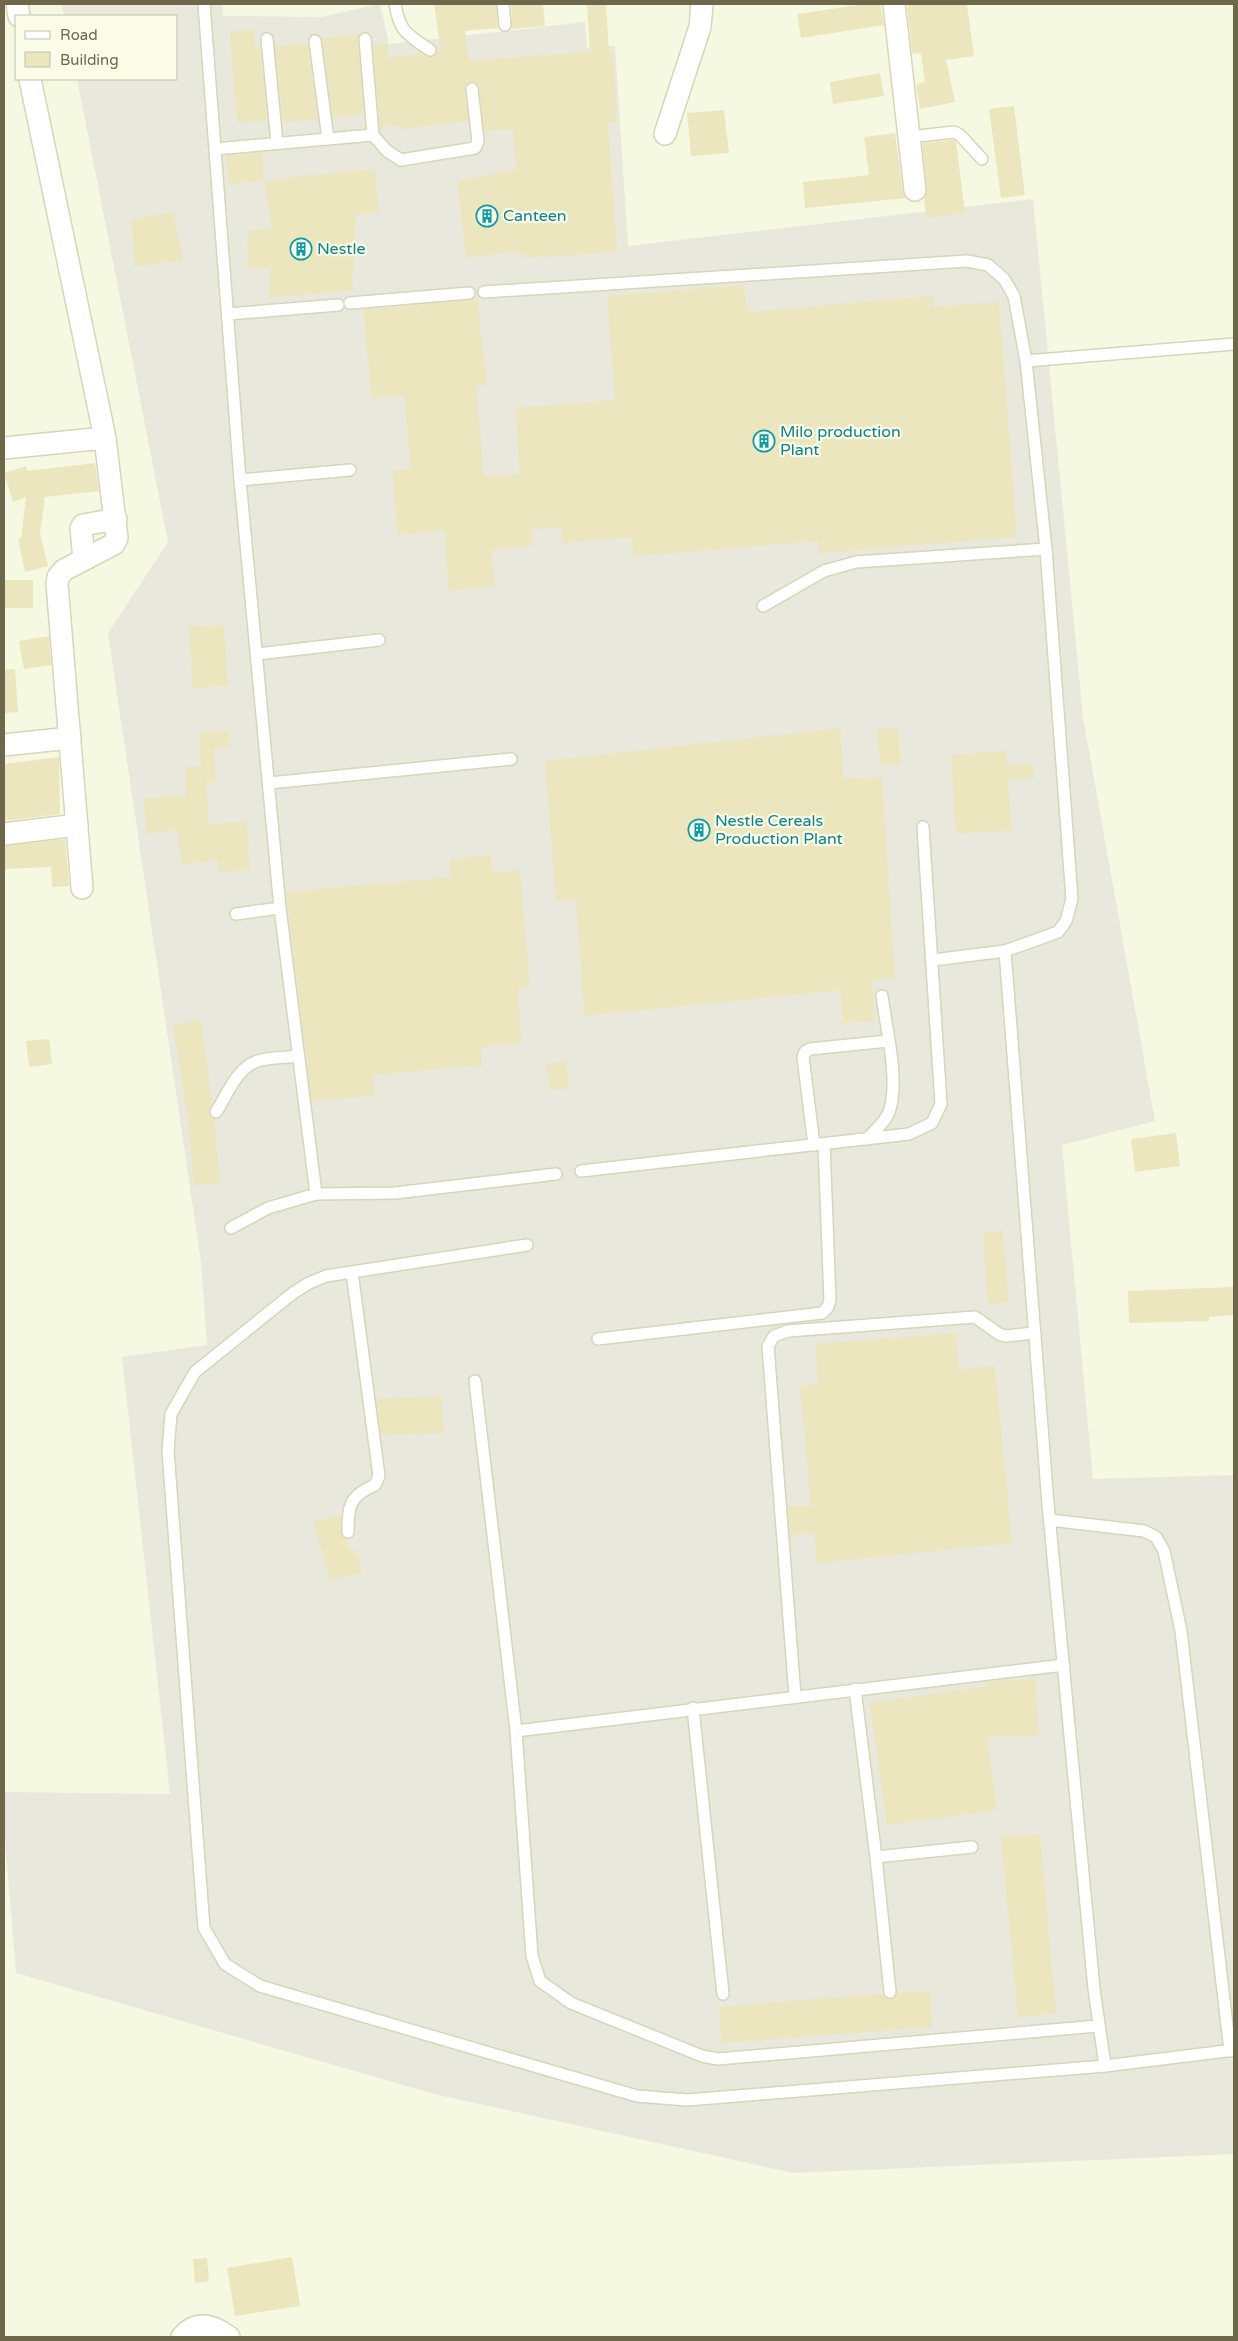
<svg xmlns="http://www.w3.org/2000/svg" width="1238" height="2341" viewBox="0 0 1238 2341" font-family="'Varela Round',sans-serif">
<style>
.industrial{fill:#e8e8dc}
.building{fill:#ebe6bd}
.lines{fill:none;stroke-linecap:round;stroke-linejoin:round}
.service-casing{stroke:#d7d5ba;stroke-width:14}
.minor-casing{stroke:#d7d5ba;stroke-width:24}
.service{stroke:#fff;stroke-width:11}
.minor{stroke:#fff;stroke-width:21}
.labels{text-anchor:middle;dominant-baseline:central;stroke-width:4.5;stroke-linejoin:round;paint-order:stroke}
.culture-label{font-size:16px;fill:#0d838f;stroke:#fafce7;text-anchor:start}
</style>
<rect width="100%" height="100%" fill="#f6f9e2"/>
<path class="industrial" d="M 62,4 L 222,4 L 223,16 L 321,17 L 380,4 L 389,44 L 585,22 L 587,48 L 615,46 L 628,246 L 1033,199 L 1083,717 L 1155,1121 L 1062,1145 L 1093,1479 L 1234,1475 L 1234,2154 L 793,2173 L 434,2094 L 16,1973 L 4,1828 L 4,1792 L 170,1794 L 122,1357 L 207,1345 L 201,1262 L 108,633 L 168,542 L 77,79 L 176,79 L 176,16 L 64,16 Z"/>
<g class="building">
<path d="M 434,4 L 496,4 L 498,28 L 465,31 L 469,61 L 590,52 L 587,4 L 606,4 L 609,51 L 613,51 L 617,122 L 608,123 L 617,252 L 522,258 L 521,251 L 466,258 L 457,181 L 516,170 L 513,129 L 484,131 L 479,88 L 478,84 L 472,82 L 467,83 L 465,89 L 468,121 L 400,129 L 400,125 L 380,127 L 373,45 L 387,43 L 389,58 L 422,54 L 429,57 L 434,56 L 437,52 L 441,52 Z"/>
<path d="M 511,4 L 543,4 L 545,26 L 512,29 Z"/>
<path d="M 865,4 L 880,4 L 884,25 L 801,38 L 797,14 Z"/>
<path d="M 967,4 L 974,56 L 946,60 L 955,102 L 920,109 L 916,84 L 925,82 L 921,53 L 912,54 L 907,5 Z"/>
<path d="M 254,30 L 255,48 L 260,47 L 267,120 L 237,122 L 230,32 Z"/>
<path d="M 359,34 L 364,114 L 333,117 L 322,39 Z"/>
<path d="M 308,44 L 318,119 L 283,122 L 275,46 Z"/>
<path d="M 880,73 L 884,96 L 833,104 L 830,82 Z"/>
<path d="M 1014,106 L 1025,195 L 1001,198 L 989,109 Z"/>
<path d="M 724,110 L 729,153 L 691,156 L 687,113 Z"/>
<path d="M 895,133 L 903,191 L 906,198 L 805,208 L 803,182 L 869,175 L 864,137 Z"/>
<path d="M 953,140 L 956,142 L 965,213 L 926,218 L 924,198 L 927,189 L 922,143 Z"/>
<path d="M 262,152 L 264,180 L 229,184 L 226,156 Z"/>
<path d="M 375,169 L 379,212 L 356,215 L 352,290 L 269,298 L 270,267 L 247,269 L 248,231 L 272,228 L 264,180 Z"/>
<path d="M 173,212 L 183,260 L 135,266 L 131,219 Z"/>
<path d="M 744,285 L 747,312 L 934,296 L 934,307 L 999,302 L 1017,537 L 819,553 L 818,541 L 633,556 L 632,537 L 562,543 L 561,527 L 532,529 L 533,546 L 491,550 L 495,586 L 449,591 L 444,530 L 398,535 L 392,471 L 411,469 L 404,395 L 372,399 L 363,310 L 470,300 L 477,297 L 487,385 L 476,387 L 484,477 L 520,474 L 515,408 L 615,400 L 607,296 Z"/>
<path d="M 95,463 L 99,491 L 45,497 L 40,534 L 48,566 L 25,572 L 18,539 L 21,538 L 26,497 L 13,502 L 4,473 L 26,466 L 27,471 Z"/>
<rect x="4" y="580" width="29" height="28"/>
<path d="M 224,625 L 228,685 L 193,688 L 189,627 Z"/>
<path d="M 49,636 L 51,665 L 24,669 L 19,641 Z"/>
<path d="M 15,669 L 18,712 L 4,713 L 4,670 Z"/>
<path d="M 840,728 L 844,779 L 882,777 L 895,978 L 872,980 L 874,1021 L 843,1023 L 840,990 L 584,1016 L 576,899 L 556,901 L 545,761 Z"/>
<path d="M 898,728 L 901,764 L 880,765 L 877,729 Z"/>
<path d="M 228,731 L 229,747 L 214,748 L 216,782 L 206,782 L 209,824 L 247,821 L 250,870 L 218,872 L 218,860 L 181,864 L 177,830 L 147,833 L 143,799 L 187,795 L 185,768 L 201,766 L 199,733 Z"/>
<path d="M 1006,751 L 1007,766 L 1032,763 L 1034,777 L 1008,780 L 1012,830 L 956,834 L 951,755 Z"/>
<path d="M 59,757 L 60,814 L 4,821 L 4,764 Z"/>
<path d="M 65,839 L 69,886 L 52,887 L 51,867 L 4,869 L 4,846 Z"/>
<path d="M 491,855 L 493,873 L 520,870 L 530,988 L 517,989 L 522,1043 L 481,1047 L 482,1065 L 373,1075 L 375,1096 L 312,1101 L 286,892 L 451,877 L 450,859 Z"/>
<path d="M 201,1020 L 212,1104 L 209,1112 L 214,1119 L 220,1182 L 194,1185 L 187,1111 L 173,1025 Z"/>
<path d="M 49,1039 L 52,1064 L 29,1067 L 26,1041 Z"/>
<path d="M 566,1061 L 569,1088 L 550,1090 L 546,1064 Z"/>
<path d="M 1176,1133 L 1180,1166 L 1135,1172 L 1131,1139 Z"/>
<path d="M 1003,1231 L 1009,1302 L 988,1304 L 983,1232 Z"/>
<path d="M 1234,1287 L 1234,1315 L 1209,1317 L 1209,1321 L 1129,1323 L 1128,1291 Z"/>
<path d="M 956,1333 L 959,1370 L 995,1366 L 1012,1543 L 817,1563 L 814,1534 L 790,1535 L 788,1506 L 811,1506 L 800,1386 L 818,1384 L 815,1344 Z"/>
<path d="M 442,1396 L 444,1433 L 381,1435 L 376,1399 Z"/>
<path d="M 341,1515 L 341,1535 L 348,1539 L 351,1552 L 357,1551 L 362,1573 L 330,1580 L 313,1522 Z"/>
<path d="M 1036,1679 L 1038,1735 L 987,1737 L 997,1810 L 887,1825 L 870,1703 L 989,1686 L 988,1682 Z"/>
<path d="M 1040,1834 L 1056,2013 L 1018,2017 L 1001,1837 Z"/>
<path d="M 930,1991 L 932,2027 L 722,2043 L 719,2007 L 883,1994 L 890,1999 L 895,1998 L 897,1993 Z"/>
<path d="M 292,2257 L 300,2306 L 235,2316 L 227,2268 Z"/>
<path d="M 207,2258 L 209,2281 L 195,2283 L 193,2259 Z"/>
</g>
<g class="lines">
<g class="service-casing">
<g id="service">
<path d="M 204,4 L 240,480 L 280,908 L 316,1194 L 395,1193 L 556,1174"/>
<path d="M 395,4 C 400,33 407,34 430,50"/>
<path d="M 503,4 L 505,25"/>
<path d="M 267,39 L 277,143"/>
<path d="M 315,41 L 328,139"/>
<path d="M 373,135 L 387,151 L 401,160 L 475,148 L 478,141 L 472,89"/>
<path d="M 909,137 L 954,132 L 960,135 L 982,159"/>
<path d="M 215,149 L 373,135 L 365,39"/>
<path d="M 484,292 L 967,261 L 988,265 L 1004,279 L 1014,296 L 1026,361 L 1046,549 L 1072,899 L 1066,921 L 1058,932 L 1005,951 L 933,960"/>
<path d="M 350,303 L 469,293"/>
<path d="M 228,314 L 338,305"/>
<path d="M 1026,361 L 1234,344"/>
<path d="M 240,480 L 350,470"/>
<path d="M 763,606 L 824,571 L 856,562 L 1046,549"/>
<path d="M 257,654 L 379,640"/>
<path d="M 269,783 L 511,759"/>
<path d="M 236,914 L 280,908"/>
<path d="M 1005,951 L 1048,1504 L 1094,1989 L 1105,2066 L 1234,2050"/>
<path d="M 216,1112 C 227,1095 236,1070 255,1062 C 267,1057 285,1058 298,1056"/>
<path d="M 867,1139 C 874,1131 885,1123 889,1112 C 900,1082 886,1028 882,996"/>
<path d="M 814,1145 L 803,1057 L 805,1052 L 810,1049 L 888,1041"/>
<path d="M 581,1171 L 909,1134 L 932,1123 L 941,1104 L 923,827"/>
<path d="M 231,1228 L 268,1208 L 316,1194"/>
<path d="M 527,1245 L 326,1276 L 309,1283 L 293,1293 L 195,1372 L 171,1414 L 168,1451 L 204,1928 L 225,1964 L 260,1986 L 637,2096 L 687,2100 L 1105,2066"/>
<path d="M 598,1339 L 822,1313 L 828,1307 L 830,1300 L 824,1144"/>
<path d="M 475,1381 L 516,1731 L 532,1956 L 540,1981 L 571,2003 L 702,2056 L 718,2059 L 1098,2026"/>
<path d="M 1050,1520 L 1144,1531 L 1156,1537 L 1164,1551 L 1181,1631 L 1230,2051"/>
<path d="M 348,1532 C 348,1506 349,1496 375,1485 L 379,1476 L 352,1272"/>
<path d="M 855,1689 L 876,1857 L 890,1992"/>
<path d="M 795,1696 L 768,1346 L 774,1336 L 788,1331 L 975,1317 L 999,1334 L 1005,1336 L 1035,1333"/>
<path d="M 693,1708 L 723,1994"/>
<path d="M 516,1731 L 1064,1665"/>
<path d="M 876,1857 L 972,1847"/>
</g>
</g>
<g class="minor-casing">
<g id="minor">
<path d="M 17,4 L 19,16"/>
<path d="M 894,4 L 915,190"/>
<path d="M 30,79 L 105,438 L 117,538 L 114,544 L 64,570 L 58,577 L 57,584 L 82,888"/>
<path d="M 665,134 L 700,27 L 702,4"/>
<path d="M 4,448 L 105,438"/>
<path d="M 84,559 L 81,528 L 83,525 L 116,519"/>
<path d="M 4,745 L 70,738"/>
<path d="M 4,834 L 77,825"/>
<path d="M 182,2337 C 197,2320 213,2325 229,2337"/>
</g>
</g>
<use href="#service" class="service"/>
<use href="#minor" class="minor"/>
</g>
<defs>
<g id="building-ring" transform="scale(1.125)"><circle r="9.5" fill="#fafce7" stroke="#0f9aa8" stroke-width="1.5"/><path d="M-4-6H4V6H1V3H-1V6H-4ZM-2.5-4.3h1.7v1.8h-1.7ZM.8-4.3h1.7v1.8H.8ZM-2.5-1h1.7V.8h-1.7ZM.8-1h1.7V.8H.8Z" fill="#0f9aa8"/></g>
</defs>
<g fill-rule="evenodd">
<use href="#building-ring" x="487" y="216"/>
<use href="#building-ring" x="301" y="249"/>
<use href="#building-ring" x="764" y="441"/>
<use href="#building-ring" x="699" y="830"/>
</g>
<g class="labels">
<g class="culture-label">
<text x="503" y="216">Canteen</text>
<text x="317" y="249">Nestle</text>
<text x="780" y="432">Milo production<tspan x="780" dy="18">Plant</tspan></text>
<text x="715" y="821">Nestle Cereals<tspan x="715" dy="18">Production Plant</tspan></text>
</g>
</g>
<rect width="1238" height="2341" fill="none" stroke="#6d684c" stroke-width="10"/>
<rect x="15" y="15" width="162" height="65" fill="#fafce7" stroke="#c2c1a9"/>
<rect x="25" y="31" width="25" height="8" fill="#ffffff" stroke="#c2c1a9"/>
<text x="60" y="40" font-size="15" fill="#6d684c">Road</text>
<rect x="25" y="52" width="25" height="15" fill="#ebe6bd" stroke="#c2c1a9"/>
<text x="60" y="65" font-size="15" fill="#6d684c">Building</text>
</svg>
